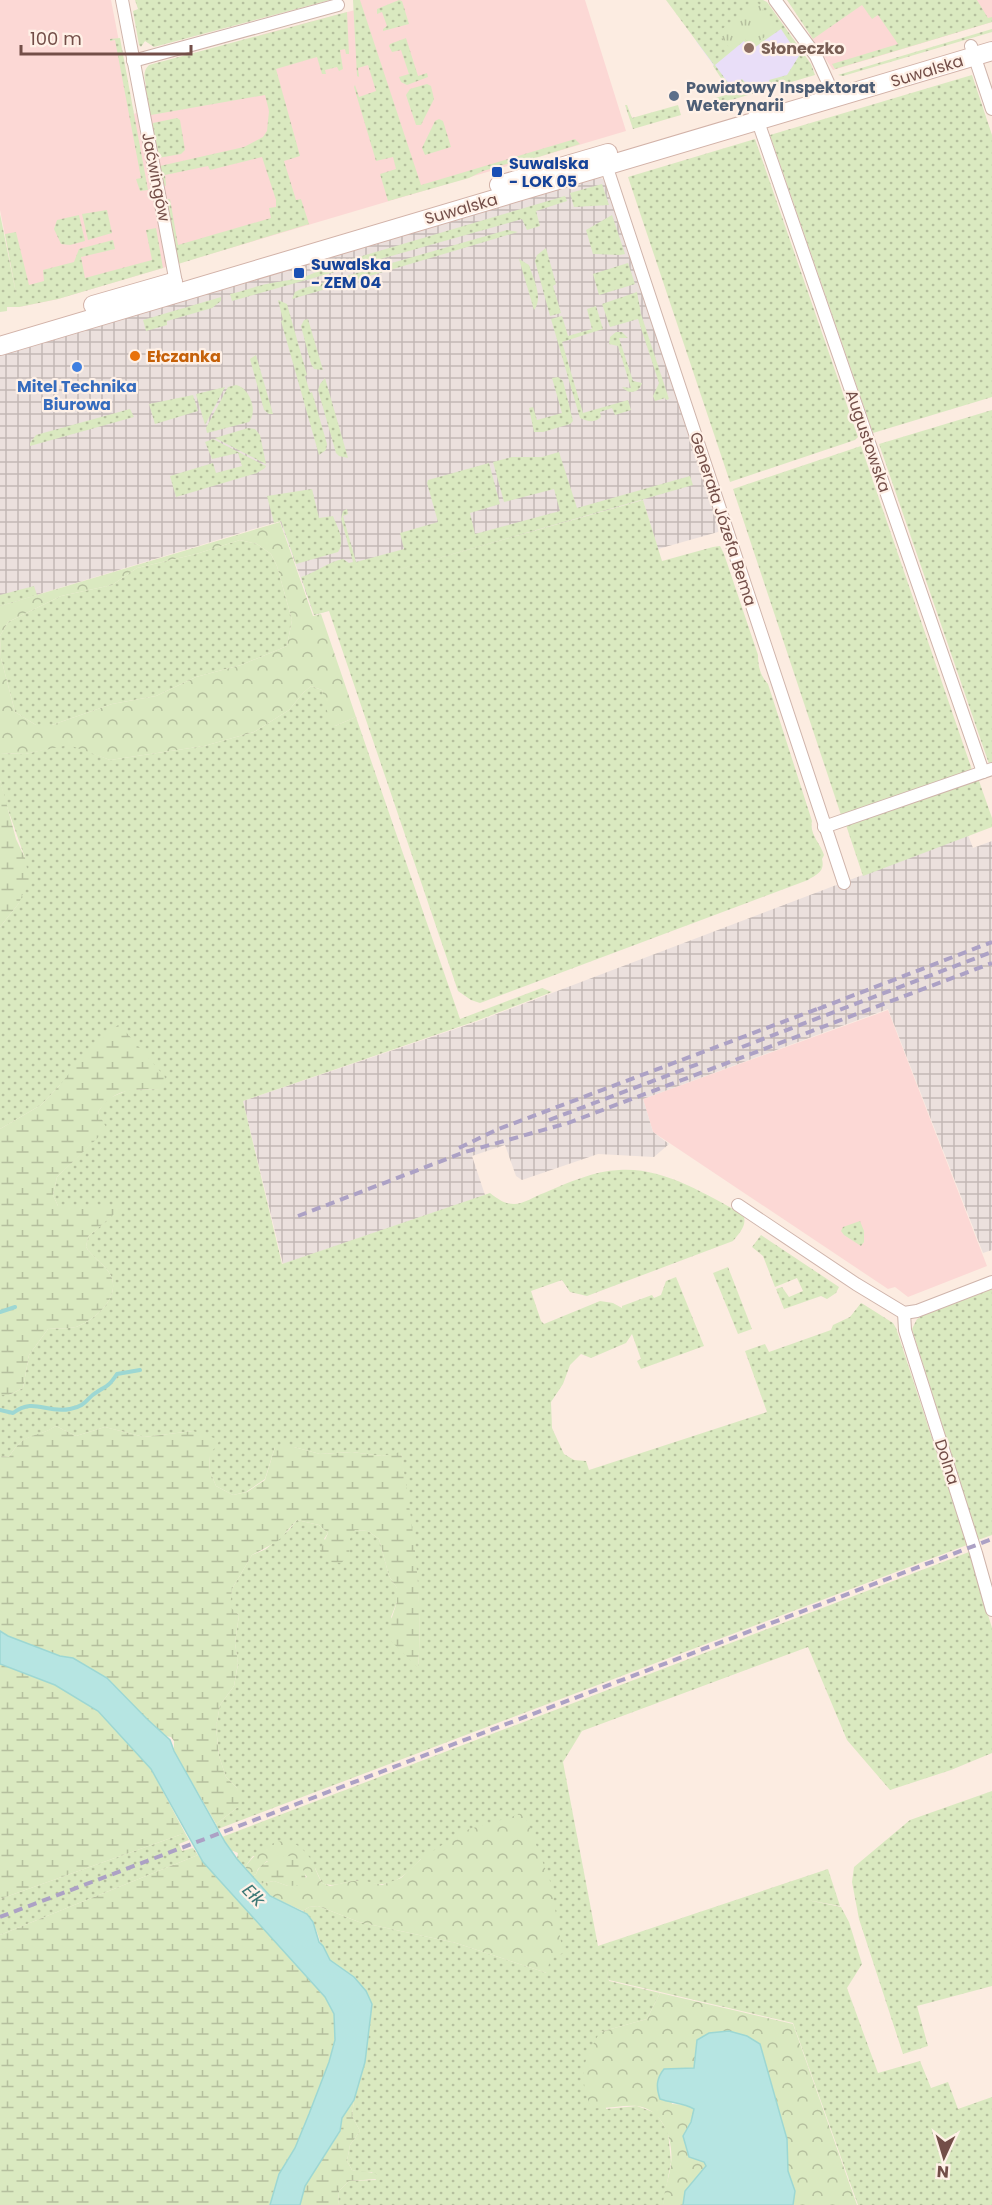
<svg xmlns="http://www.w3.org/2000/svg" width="992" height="2205" viewBox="0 0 992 2205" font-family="Poppins,sans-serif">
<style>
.commercial{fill:#fcd8d5}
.industrial{fill:url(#industrial-grid)}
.education{fill:#e9def8}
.grass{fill:url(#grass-dots)}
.forest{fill:url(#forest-crowns);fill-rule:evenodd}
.wetland{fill:url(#wetland-marsh)}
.park{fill:url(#park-tufts)}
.water{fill:#b6e5e2;stroke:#9dd7d3;stroke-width:1.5}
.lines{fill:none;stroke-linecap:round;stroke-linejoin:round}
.stream{stroke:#9dd7d3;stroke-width:4}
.street-casing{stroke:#cfb4ab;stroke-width:14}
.secondary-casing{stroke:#d2b2a8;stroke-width:20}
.street{stroke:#fff;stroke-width:12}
.secondary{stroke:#fff;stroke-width:18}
.rail{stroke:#aca1c5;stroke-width:4;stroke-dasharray:9 6;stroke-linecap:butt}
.education-dot{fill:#8d6e63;stroke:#fff1e7;stroke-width:2}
.service-dot{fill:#5c6f8a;stroke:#fff1e7;stroke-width:2}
.transit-dot{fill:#1a4fb4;stroke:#fff1e7;stroke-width:2}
.food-dot{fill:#e8710a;stroke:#fff1e7;stroke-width:2}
.shop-dot{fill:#3f7fe0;stroke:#fff1e7;stroke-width:2}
.labels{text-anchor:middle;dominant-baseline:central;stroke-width:4.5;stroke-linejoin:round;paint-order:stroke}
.education-label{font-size:16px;font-weight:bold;fill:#785e54;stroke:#fff1e7;text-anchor:start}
.street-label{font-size:16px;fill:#734e48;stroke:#fff1e7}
.service-label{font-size:16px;font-weight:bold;fill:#4e5e75;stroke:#fff1e7;text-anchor:start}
.transit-label{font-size:16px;font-weight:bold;fill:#164399;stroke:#fff1e7;text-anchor:start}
.food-label{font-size:16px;font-weight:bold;fill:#c56008;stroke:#fff1e7;text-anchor:start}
.shop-label{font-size:16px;font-weight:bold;fill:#366cbe;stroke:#fff1e7}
.water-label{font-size:18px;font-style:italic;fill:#3c7876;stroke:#fff1e7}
</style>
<defs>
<pattern id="industrial-grid" width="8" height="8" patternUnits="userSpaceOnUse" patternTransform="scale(1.5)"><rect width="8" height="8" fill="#ebe0dd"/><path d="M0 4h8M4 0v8" fill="none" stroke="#c3b8b5"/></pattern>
<pattern id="grass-dots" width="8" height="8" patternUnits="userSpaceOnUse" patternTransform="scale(1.5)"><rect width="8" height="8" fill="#dae9c0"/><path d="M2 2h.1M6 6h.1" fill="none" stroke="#b5bf9e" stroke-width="1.8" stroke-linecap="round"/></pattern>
<pattern id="forest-crowns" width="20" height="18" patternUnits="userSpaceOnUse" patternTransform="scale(1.5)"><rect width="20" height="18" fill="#dae9c0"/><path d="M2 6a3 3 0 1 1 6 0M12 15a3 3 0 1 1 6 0" fill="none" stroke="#b5bf9e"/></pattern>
<pattern id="wetland-marsh" width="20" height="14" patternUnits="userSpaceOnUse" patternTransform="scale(1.5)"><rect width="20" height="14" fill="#dae9c0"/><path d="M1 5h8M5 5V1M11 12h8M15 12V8" fill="none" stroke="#b5bf9e"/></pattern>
<pattern id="park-tufts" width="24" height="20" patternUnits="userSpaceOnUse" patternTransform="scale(1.5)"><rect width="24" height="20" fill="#dae9c0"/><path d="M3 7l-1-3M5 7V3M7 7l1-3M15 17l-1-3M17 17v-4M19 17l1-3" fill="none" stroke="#b5bf9e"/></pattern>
</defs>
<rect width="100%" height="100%" fill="#fcece1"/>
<g class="commercial">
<path d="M 0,0 L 111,0 L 133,114 L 154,109 L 260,35 L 359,9 L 357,0 L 585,0 L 626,131 L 58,299 L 19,307 L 0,210 Z"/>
<path d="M 857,0 L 992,0 L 992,22 L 833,70 L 809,34 Z"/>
<path d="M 888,1010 L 987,1266 L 908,1297 L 895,1287 L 888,1289 L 653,1132 L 643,1099 Z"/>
</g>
<g class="industrial">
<path d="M 595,176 L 603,179 L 607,186 L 720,525 L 718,532 L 658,549 L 643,500 L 325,590 L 332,610 L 314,615 L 280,521 L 0,606 L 0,353 Z"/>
<path d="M 968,835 L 973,848 L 992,841 L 992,1250 L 983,1253 L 888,1009 L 643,1099 L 653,1132 L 669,1144 L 654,1157 L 598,1154 L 522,1180 L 516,1176 L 505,1145 L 472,1156 L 485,1195 L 283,1264 L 243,1101 L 476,1022 Z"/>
</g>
<path class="education" d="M 754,0 L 763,0 L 802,56 L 788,78 L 735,95 L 696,41 Z"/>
<g class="grass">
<path d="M 135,0 L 330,0 L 154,47 L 145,41 L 141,47 L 139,45 L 133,11 L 138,9 Z"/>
<path d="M 353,0 L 360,0 L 421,185 L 575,139 L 580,144 L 529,160 L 517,161 L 483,171 L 469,178 L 388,201 L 380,174 L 396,169 L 393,157 L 376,161 L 354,87 L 355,85 L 359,97 L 376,91 L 368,65 L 358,68 L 359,77 L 357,76 Z"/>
<path d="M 399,0 L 402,1 L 409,24 L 383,31 L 383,29 L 387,26 L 382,12 L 377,14 L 377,9 Z"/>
<path d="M 666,0 L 763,0 L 767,2 L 811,64 L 815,75 L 771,88 L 769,80 L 787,75 L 799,56 L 781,29 L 751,50 L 744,41 L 715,65 L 729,84 L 735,84 L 742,79 L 750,88 L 760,86 L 762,91 L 707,107 L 705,103 L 712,101 L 712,99 L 729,94 L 727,87 L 713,66 L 714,65 Z"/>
<path d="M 787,0 L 977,0 L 988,18 L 992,17 L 992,22 L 835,69 L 832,64 L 898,44 L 878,15 L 872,19 L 862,5 L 813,39 Z"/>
<path d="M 347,12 L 349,54 L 346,54 L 345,49 L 340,50 L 343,69 L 339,71 L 337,67 L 325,70 L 326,74 L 322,74 L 317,57 L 276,69 L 300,156 L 284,161 L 296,200 L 301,199 L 309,224 L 178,264 L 166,202 L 167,199 L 170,199 L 178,245 L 271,218 L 269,208 L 276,207 L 276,200 L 262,157 L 210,170 L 208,166 L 165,175 L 166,186 L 162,185 L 160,166 L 244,147 L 263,137 L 267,131 L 269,111 L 265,95 L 151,115 L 148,112 L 144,87 L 146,86 C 145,78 142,72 149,65 Z"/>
<path d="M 992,29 L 992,32 L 843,76 L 838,75 Z"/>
<path d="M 120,38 L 148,190 L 140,191 L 136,179 L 141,178 L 115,40 L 110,41 L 110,39 Z"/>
<path d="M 406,38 L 418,76 L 427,73 L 428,77 L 407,85 L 401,82 L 399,77 L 409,74 L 401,50 L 392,52 L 389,46 L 390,44 Z"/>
<path d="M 972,75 L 992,135 L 992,397 L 873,433 L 770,135 Z"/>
<path d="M 427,84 L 431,86 L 434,99 L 421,125 L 416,125 L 406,95 L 410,89 Z"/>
<path d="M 625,105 L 627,105 L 632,118 L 678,105 L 681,115 L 633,129 Z"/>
<path d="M 177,118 L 180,120 L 185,150 L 181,154 L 158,158 L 151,126 L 153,123 Z"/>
<path d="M 439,119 L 443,121 L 451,147 L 425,155 L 422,148 L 435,121 Z"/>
<path d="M 755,139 L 858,437 L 855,440 L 730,482 L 628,177 Z"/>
<path d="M 602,184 L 609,205 L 574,207 L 570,193 Z"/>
<path d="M 565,196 L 567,201 L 536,211 L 540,226 L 527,230 L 522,219 L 232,301 L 230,294 C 244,291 258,285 272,283 C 293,279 306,279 325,267 Z"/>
<path d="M 107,210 L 112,233 L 88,240 L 82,214 Z"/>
<path d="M 0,214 L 17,298 L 5,234 L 16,232 L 29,285 L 44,281 L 43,270 L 74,262 L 79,249 L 113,240 L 115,249 L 81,257 L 85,278 L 152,260 L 146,230 L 156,228 L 163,268 L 58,299 L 19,307 L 7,307 L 7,311 L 0,312 Z"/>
<path d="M 79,215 L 85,241 L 70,245 L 61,244 L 54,229 L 57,220 Z"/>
<path d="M 612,215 L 625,254 L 620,255 L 593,254 L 586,230 Z"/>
<path d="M 507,230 L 518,232 L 292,299 L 295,292 L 301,289 Z"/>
<path d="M 546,248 L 556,284 L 553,286 L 561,313 L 550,316 L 535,261 L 537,255 Z"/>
<path d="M 519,259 L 529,265 C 533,278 544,298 534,310 Z"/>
<path d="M 628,263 L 635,284 L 599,295 L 593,274 Z"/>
<path d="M 637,292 L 641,314 L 669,399 L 666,400 L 665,398 L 655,401 L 653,396 L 659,383 L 638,319 L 610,327 L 602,304 Z"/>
<path d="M 221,297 L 221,301 L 212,308 L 167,321 L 167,325 L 146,331 L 143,320 Z"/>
<path d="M 278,300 L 287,304 L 307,375 L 305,376 L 310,393 L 312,392 L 327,444 L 326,450 L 319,455 L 281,321 L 283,320 Z"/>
<path d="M 596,306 L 603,329 L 562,342 L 583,413 L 628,400 L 631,410 L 615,415 L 612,408 L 600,412 L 601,417 C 594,424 587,421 580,418 L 551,319 L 562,316 L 568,336 L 592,329 L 587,309 Z"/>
<path d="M 308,319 L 323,370 L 314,369 L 311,364 L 301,326 L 304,320 Z"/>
<path d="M 616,332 L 622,332 L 628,338 L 619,338 L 633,381 L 642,383 C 639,393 629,395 622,387 L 631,388 L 618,346 L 609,344 L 610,337 Z"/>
<path d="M 256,355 L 273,414 L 269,414 L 264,410 L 250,359 Z"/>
<path d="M 558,377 L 563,381 L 573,421 L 570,424 L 543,432 L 534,432 L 529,408 L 533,407 L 537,420 L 562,413 L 552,378 Z"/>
<path d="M 325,378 L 348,458 L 339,456 L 336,453 L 318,390 L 320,384 Z"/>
<path d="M 236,385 C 250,388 258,412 249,422 L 207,433 L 206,428 L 228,387 Z"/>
<path d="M 225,387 L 205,425 L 196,394 Z"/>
<path d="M 193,395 L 198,411 L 155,424 L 149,404 Z"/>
<path d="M 130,409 L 134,417 L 30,446 L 30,443 L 36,435 Z"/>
<path d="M 992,410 L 992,763 L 989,764 L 879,444 Z"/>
<path d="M 248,428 L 255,429 L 260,435 L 266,464 L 215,438 Z"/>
<path d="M 213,439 L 266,466 L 265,468 L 257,473 L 176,497 L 170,476 L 213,463 L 216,473 L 242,466 L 238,453 L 212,459 L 205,442 Z"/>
<path d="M 861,446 L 972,770 L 841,815 L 733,489 Z"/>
<path d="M 559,452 L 577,508 L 690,476 L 693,485 L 351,583 L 643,500 L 662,561 L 713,547 L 720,546 L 724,554 L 758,655 C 758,666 760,675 768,684 L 812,821 C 809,834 821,844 824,855 L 822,859 C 825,871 818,874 808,880 L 480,1003 L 471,1000 L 458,991 L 329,611 L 314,615 L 301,577 C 315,573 330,561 343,559 L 349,563 L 353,562 L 341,519 L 343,511 L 347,509 L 348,514 L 343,516 L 356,562 L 404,549 L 400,533 L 438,522 L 427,483 L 428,480 L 489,463 L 500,504 L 470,513 L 475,534 L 560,511 L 554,489 L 504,502 L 493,462 L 512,457 L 542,457 Z"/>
<path d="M 312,489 L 319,518 L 333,516 C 337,527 346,540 338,552 L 296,564 L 281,521 L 274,523 L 267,496 Z"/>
<path d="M 240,540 L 257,544 L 271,554 L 277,566 L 292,620 L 287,646 L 241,665 L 196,677 L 156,696 L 112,704 L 52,725 L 36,725 L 15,712 L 1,658 L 0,636 L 8,622 L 61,596 L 112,585 L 137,568 L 196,554 Z"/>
<path d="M 34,586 L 37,595 L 0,606 L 0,595 Z"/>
<path d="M 311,686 L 322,690 L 335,726 L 356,717 L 460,1019 L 542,988 L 552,992 L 476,1021 L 243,1101 L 282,1264 L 490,1193 C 498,1199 504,1204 514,1204 C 524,1204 535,1196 544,1193 C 567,1183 594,1171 619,1170 C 664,1167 704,1194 743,1214 C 748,1225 739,1233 733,1241 L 587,1296 L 570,1292 L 562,1280 L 531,1291 L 541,1321 L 544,1324 L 600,1301 L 613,1303 L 622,1308 L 622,1306 L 652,1295 L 654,1298 L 661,1295 L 666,1281 L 676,1277 L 704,1346 L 641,1369 L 637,1361 L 641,1359 L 632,1334 L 626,1343 L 591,1358 L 581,1354 L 570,1365 L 563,1384 L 551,1402 L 552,1428 L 564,1454 L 574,1460 L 586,1461 L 589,1470 L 767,1412 L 745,1351 L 765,1344 L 769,1352 L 831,1330 L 833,1325 L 850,1317 L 861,1303 L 863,1304 L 893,1323 L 896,1328 L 967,1545 L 218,1829 L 216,1824 L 238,1807 L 237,1788 L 226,1777 L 219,1756 L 216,1727 L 220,1705 L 234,1686 L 238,1664 L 235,1643 L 239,1615 L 229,1607 L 232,1589 L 252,1555 L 266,1549 L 289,1530 L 297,1520 L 319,1525 L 328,1533 L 324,1539 L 348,1556 L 349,1539 L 355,1530 L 368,1531 L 379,1539 L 389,1576 L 397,1588 L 397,1602 L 391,1617 L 418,1667 C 424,1596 410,1523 401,1453 L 382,1456 L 352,1452 L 320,1454 L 294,1447 L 275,1447 L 265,1479 L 246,1492 L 233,1495 L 216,1486 L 210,1471 L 209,1456 L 193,1431 L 144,1437 L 105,1427 L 76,1436 L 56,1426 C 34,1440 25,1431 9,1457 L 0,1456 L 0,1395 L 9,1395 L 23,1388 L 29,1355 L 48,1329 C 57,1328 67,1329 76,1327 C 96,1320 125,1294 108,1271 C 102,1262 92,1257 86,1247 L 88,1237 L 122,1206 L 58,1206 L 53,1195 L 57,1177 L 106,1129 L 98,1112 L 107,1099 L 128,1090 L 160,1089 L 60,1085 L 41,1105 L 0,1129 L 0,927 L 19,903 L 25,858 L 5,801 L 0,780 L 0,753 L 25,754 L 69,744 L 110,760 L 204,746 L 254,732 L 289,710 L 303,693 Z"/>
<path d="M 978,778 L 992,818 L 992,827 L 863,876 L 846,825 Z"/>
<path d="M 860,1221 L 864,1231 L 864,1242 L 861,1246 L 844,1235 L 841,1231 L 843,1227 Z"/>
<path d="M 761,1235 L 839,1287 L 836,1293 L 827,1299 L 821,1296 L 784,1309 L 776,1289 L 782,1287 L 789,1297 L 803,1291 L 797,1278 L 775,1287 L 763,1256 L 752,1247 Z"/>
<path d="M 728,1267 L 752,1329 L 738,1334 L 713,1273 Z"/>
<path d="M 992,1289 L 992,1535 L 978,1540 L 912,1329 L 917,1319 L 922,1316 Z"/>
<path d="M 969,1552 L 992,1628 L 992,1753 L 951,1770 L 890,1790 L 847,1740 L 808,1647 L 582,1731 L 563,1762 L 598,1946 L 828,1869 L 840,1906 L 807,1900 L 841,1907 L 849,1922 L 862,1964 L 847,1988 L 878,2073 L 920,2061 L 931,2088 L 948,2082 L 958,2109 L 992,2097 L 992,2205 L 858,2205 L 793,2023 L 609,1980 L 606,1966 L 609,1981 L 660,1993 L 647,2019 L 600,2032 L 606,2109 L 637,2106 L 656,2113 L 668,2132 L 671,2162 L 663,2205 L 338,2205 L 339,2191 L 349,2181 L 376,2180 L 372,2172 L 363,2173 L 352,2170 L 347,2161 L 350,2145 L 360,2131 L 352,2116 L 354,2100 L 365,2062 L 372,2004 C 366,1995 360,1983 353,1976 C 346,1970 335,1967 329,1960 C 318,1945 319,1922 303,1911 L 309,1907 L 318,1906 L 359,1922 L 456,1943 L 547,1973 L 421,1859 C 410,1870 399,1883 382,1884 C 373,1885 364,1880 354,1881 C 342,1882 334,1888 322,1883 L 315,1868 L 253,1856 L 245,1867 L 237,1859 L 238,1853 L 231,1850 L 222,1837 Z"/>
<path d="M 992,1791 L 992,1986 L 917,2006 L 928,2046 L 903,2054 L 859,1919 L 852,1882 L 854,1867 L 910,1820 Z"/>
<path d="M 185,1833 L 189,1840 L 179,1844 L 182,1851 L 193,1848 L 198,1855 L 0,1935 L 0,1899 Z"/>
</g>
<g class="forest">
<path d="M 280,522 L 313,616 L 321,614 L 356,717 L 335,726 L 330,723 L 322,690 L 311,686 L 303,693 L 289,710 L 254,732 L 204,746 L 110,760 L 69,745 L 25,754 L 0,753 L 0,606 ZM 240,540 L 257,544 L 271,554 L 277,566 L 292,620 L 287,646 L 241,665 L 196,677 L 156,696 L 112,704 L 52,725 L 36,725 L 15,712 L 1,658 L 0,636 L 8,622 L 61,596 L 112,585 L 137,568 L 196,554 Z"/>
<path d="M 524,1813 L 550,1881 L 563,1953 L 550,1959 L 547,1973 L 456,1943 L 359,1922 L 318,1906 L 309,1907 L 303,1911 L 270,1896 L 259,1884 L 274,1881 L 288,1886 L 307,1877 L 301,1869 L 267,1861 L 258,1869 L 256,1874 L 252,1876 L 245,1867 C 262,1844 289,1827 310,1858 C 315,1866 317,1875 322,1883 L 330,1886 L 352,1881 L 365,1881 L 382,1885 L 401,1878 L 421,1859 L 463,1831 Z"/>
<path d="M 660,1993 L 793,2024 L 857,2205 L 793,2205 L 795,2191 L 788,2171 L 787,2139 L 760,2044 L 697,2040 L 694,2068 L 664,2069 L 672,2104 L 688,2105 L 694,2109 L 691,2122 L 683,2137 L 689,2157 L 704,2162 L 706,2166 L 686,2191 L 683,2205 L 663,2205 C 664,2191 669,2178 671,2164 C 674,2140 663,2109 637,2106 C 623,2105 606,2109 591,2108 C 578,2072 582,2064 600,2032 L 647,2019 Z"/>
</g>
<g class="wetland">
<path d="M 0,780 L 16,839 L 25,858 L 29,879 L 19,903 L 0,927 Z"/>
<path d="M 119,1024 L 165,1077 L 160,1089 C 133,1090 115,1087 98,1112 L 107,1129 L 57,1177 L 53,1195 L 58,1206 L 123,1206 L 88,1237 L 86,1247 C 92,1257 102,1262 108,1271 C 125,1294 96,1320 76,1327 C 67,1329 57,1328 48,1329 L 29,1355 L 23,1388 L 9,1395 L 0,1395 L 0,1129 L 41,1105 L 60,1085 L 82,1057 Z"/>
<path d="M 56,1426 L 76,1436 L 105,1427 L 144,1437 L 193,1431 L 220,1440 L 209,1456 L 210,1471 L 216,1486 L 233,1495 L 247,1492 L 265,1480 L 275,1447 L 294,1447 L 320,1454 L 352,1452 L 382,1456 L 401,1452 C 412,1523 424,1596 418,1668 L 390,1640 L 388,1629 L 397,1602 L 397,1588 L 389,1576 L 379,1539 L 368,1531 L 355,1530 L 350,1539 L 349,1556 L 341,1563 L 328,1562 L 320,1551 L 328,1533 L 319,1525 L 297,1520 L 278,1541 L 252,1555 L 232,1589 L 230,1607 L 239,1615 L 235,1643 L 238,1663 L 234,1686 L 220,1705 L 216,1727 L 219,1756 L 226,1777 L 237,1788 L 240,1797 L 238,1807 L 216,1824 L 174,1751 L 174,1741 L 171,1737 L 166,1736 L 147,1719 L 107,1678 L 73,1658 L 60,1656 L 7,1636 L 0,1631 L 0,1456 L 9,1457 C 26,1430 33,1440 56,1426 Z"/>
<path d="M 0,1664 L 55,1685 L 98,1711 L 151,1769 L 185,1833 L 0,1899 Z"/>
<path d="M 198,1855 L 325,1997 L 334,2014 L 335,2039 L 329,2062 L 309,2114 L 295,2148 L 279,2174 L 270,2205 L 0,2205 L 0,1935 Z"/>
<path d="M 289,1856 C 299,1859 310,1876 304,1885 L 288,1886 L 274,1881 L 259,1884 L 252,1876 L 256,1874 C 262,1860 275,1858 289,1856 Z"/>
<path d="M 354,2100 L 352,2116 L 360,2131 L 350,2145 L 347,2161 L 352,2170 C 361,2172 370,2171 378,2175 L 377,2179 L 349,2181 L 339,2191 L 338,2205 L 300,2205 L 305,2186 L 340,2132 L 342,2118 Z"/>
</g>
<path class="park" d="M 758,3 L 776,29 L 755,44 L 744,39 L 730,49 L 718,32 Z"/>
<g class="water">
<path d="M 0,1631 L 8,1636 L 60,1656 L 73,1658 L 107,1678 L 147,1719 L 170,1740 L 174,1751 L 225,1842 L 237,1859 L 270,1896 L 307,1914 L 313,1922 L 319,1942 L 323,1946 L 330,1960 L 354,1977 L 366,1991 L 372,2004 L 365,2062 L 354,2100 L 342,2118 L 340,2131 L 305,2186 L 300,2205 L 270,2205 L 279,2174 L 295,2148 L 309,2114 L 329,2062 L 335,2040 L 334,2014 L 325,1997 L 203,1862 L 151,1769 L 98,1711 L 55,1685 L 0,1664 Z"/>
<path d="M 729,2031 L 747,2036 L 760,2044 L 787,2139 L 788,2171 L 795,2191 L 793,2205 L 683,2205 L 685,2191 L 706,2166 L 704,2162 L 689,2157 L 683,2136 L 691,2122 L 694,2109 C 684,2103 671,2103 660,2099 C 656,2087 656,2079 664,2069 L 694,2068 L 697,2040 L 709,2033 Z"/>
</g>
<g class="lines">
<g class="stream">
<path d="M 0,1312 L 15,1307"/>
<path d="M 0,1410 L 13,1413 C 34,1397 46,1414 70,1409 C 87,1406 86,1398 97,1392 C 108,1385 109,1386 117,1374 L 140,1370"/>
</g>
<g class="street-casing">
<g id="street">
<path d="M 122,0 L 177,288"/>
<path d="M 775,0 L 816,56 L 835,98"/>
<path d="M 971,46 L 992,109"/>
<path d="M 133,61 L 338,5"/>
<path d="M 754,110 L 983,772"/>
<path d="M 604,159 L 844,883"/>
<path d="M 824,827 L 992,769"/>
<path d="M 738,1205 L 856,1284 L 904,1313 L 917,1311 L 992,1282"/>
<path d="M 904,1313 L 905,1330 L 976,1553 L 992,1610"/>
</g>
</g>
<g class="secondary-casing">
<g id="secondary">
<path d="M 499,185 L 608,153"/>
<path d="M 93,305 L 173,282"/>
<path d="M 0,346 L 992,51"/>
</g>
</g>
<use href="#street" class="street"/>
<use href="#secondary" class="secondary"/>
<g class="rail">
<path d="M 818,1009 L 992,942"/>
<path d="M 742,1047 L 992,952"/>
<path d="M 549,1120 L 698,1064"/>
<path d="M 459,1148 L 496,1130 L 825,1006"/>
<path d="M 298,1216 L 465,1152 L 568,1123 L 992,963"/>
<path d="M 0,1917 L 992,1539"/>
</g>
</g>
<circle class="education-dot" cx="749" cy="48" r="6"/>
<circle class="service-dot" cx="674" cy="96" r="6"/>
<g class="transit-dot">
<rect x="491" y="166" width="12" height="12" rx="3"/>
<rect x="293" y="267" width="12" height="12" rx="3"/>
</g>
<circle class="food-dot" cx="135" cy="356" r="6"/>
<circle class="shop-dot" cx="77" cy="367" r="6"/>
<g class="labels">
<g class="education-label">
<text x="761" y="48">Słoneczko</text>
</g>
<g class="street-label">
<text transform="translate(927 71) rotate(-17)">Suwalska</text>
<text transform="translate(156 177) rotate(79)">Jaćwingów</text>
<text transform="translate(461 209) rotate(-16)">Suwalska</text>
<text transform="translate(868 441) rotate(71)">Augustowska</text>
<text transform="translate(723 519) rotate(72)">Generała Józefa Bema</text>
<text transform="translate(947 1462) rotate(72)">Dolna</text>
</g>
<g class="service-label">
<text x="686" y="87">Powiatowy Inspektorat<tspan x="686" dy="18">Weterynarii</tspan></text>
</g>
<g class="transit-label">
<text x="509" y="163">Suwalska<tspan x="509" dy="18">- LOK 05</tspan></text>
<text x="311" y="264">Suwalska<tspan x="311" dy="18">- ZEM 04</tspan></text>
</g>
<g class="food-label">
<text x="147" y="356">Ełczanka</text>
</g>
<g class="shop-label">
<text x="77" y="386">Mitel Technika<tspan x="77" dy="18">Biurowa</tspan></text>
</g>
<g class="water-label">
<text transform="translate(254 1895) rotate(46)">Ełk</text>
</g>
</g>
<g transform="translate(944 2157) rotate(184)" stroke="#fff1e7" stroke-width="4.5" paint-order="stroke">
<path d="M0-4.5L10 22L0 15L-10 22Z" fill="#734e48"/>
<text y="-9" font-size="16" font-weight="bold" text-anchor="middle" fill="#734e48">N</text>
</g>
<path d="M21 45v9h170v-9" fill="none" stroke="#734e48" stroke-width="3"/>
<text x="30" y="45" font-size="18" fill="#734e48" stroke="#fff1e7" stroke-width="4.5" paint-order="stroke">100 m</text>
</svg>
